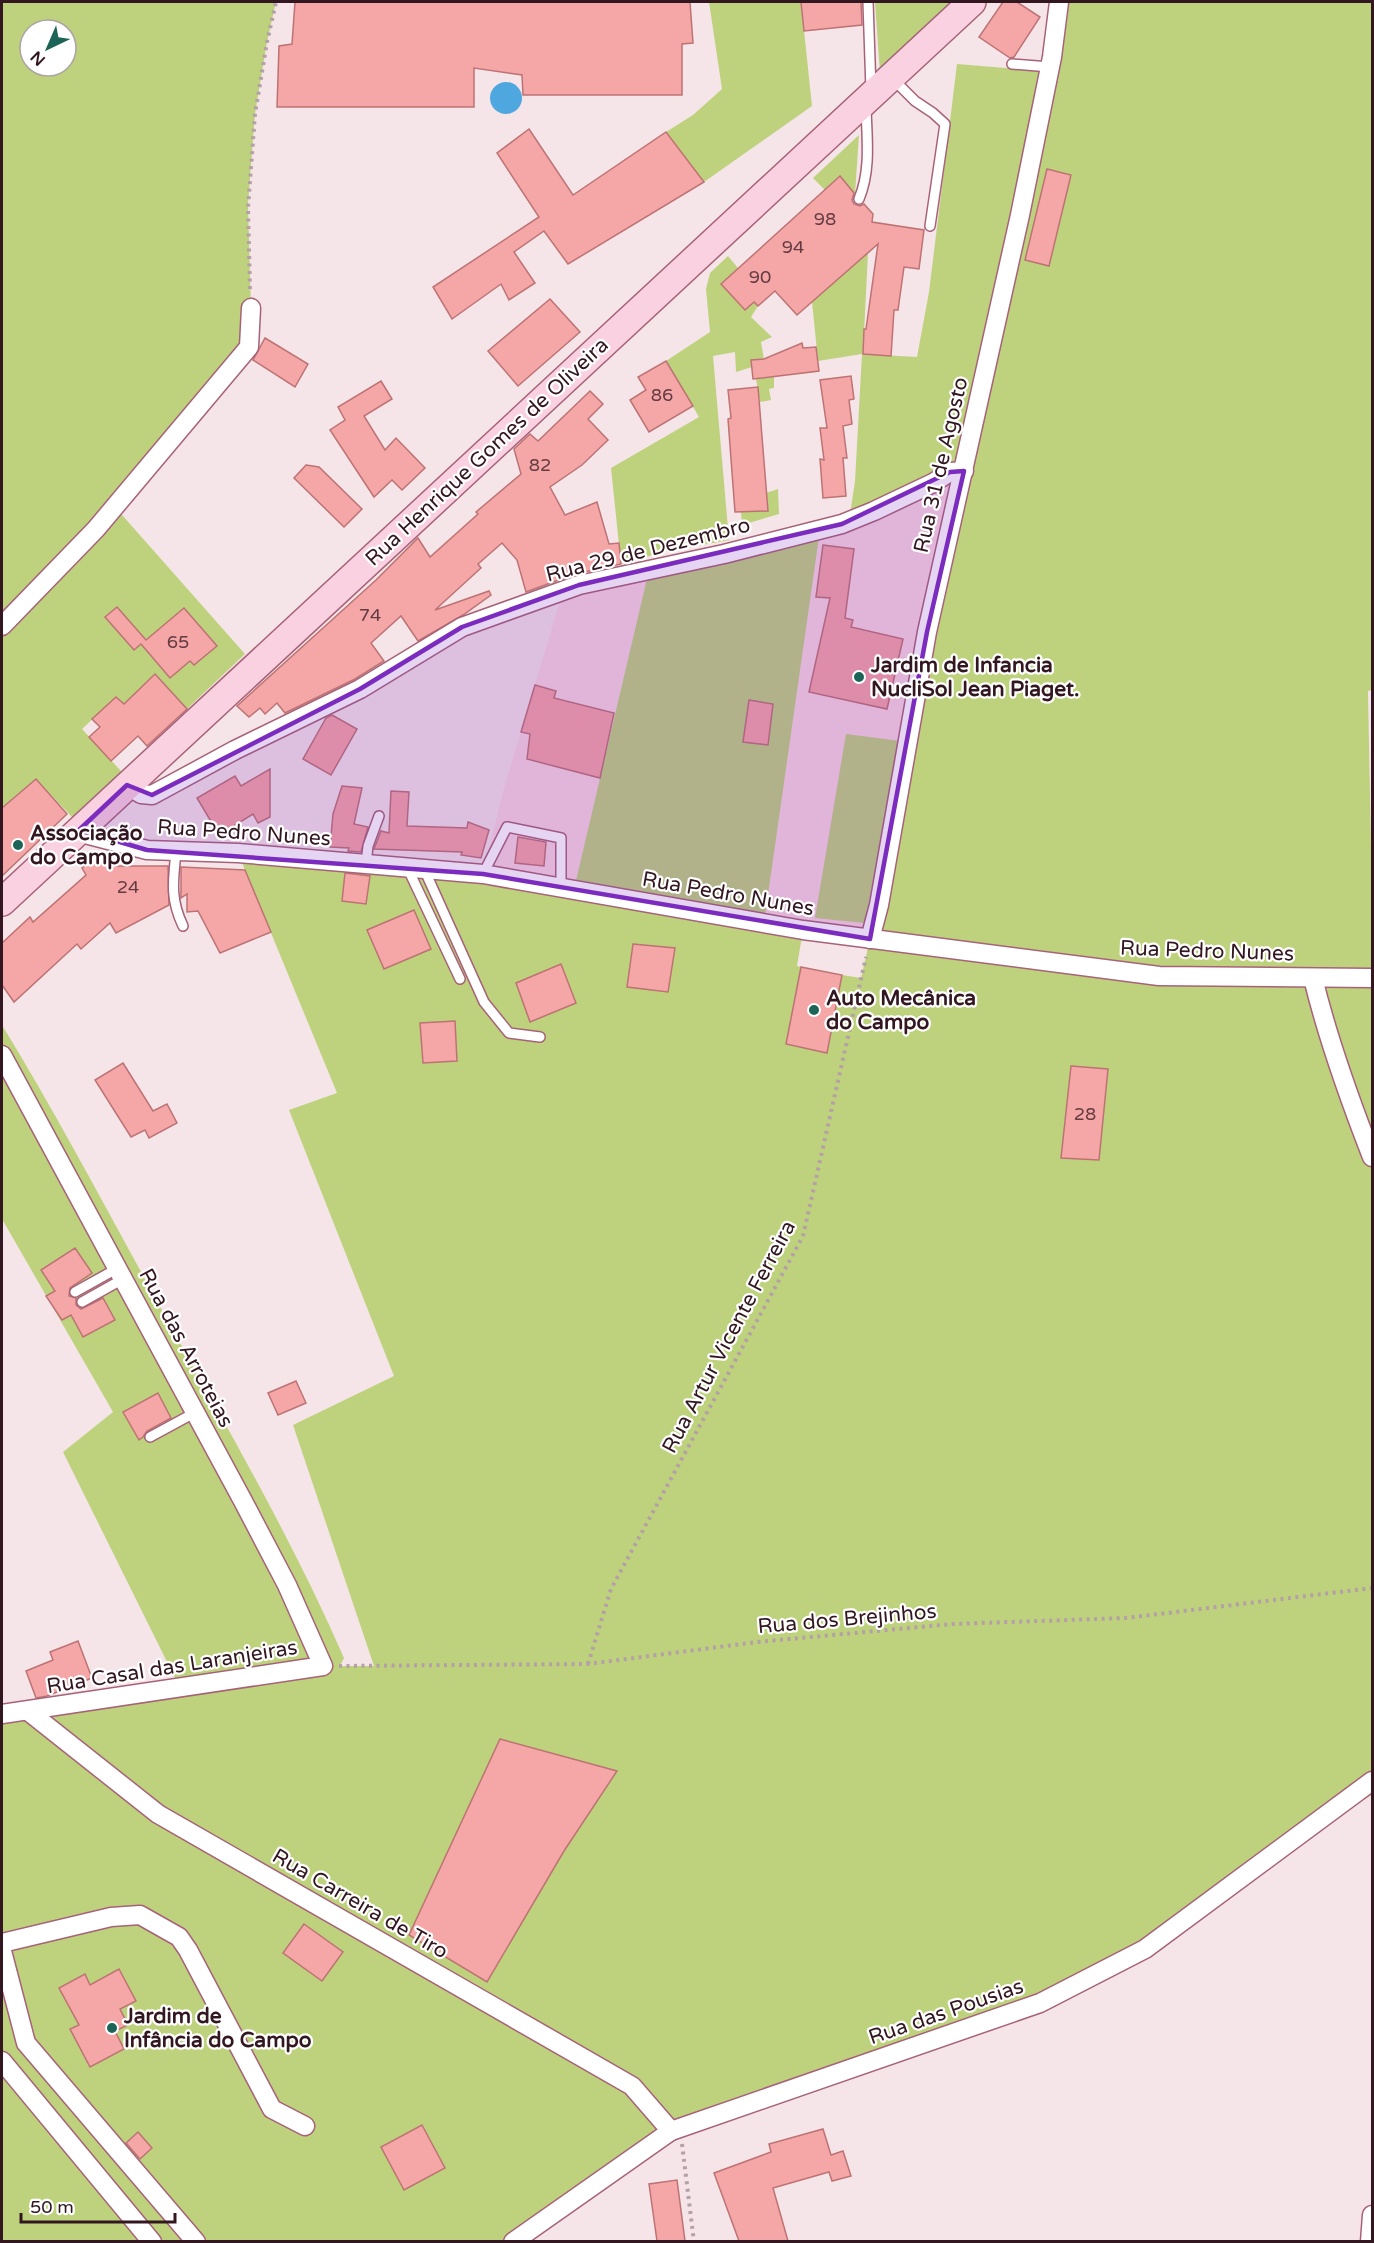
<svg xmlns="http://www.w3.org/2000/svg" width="1374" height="2243" viewBox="0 0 1374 2243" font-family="'Varela Round',sans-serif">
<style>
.built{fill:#fad6e0}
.green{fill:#bed27d;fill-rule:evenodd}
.water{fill:#4fa7df}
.building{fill:#f5a6a6;stroke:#bd7374;stroke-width:1.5}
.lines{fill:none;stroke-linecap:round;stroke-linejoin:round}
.lane-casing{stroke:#a76278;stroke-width:12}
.street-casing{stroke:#a76278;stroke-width:21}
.secondary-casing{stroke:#a76278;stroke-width:30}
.path{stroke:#b4a0a6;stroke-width:4;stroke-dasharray:3 4.5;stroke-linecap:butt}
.lane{stroke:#fff;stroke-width:9}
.street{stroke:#fff;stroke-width:18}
.secondary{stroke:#f9d1e0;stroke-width:27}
.marked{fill:#7b2cbf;fill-opacity:0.2;stroke:#7b2cbf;stroke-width:4.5;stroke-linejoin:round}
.poi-dot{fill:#1c6358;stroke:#fff;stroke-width:2}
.labels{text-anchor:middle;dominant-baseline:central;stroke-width:4.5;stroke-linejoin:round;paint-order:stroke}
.number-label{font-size:18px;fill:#643b42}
.street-label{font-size:21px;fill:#331720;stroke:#fff}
.poi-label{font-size:21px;font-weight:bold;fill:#331720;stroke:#fff;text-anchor:start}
</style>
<rect width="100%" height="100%" fill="#f5e5e9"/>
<g class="built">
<path d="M 964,471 L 870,939 L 764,923 L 820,530 Z"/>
<path d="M 649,570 L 574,889 L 483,874 L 503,792 L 563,591 Z"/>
</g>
<g class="green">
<path d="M 2,2 L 276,2 L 267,42 L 255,114 L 248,205 L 251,308 L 249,347 L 115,507 L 245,654 L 187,709 L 155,675 L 124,704 L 116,697 L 82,729 L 122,772 L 72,817 L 36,779 L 2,808 ZM 30,30 L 66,30 L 66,66 L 30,66 Z"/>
<path d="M 709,2 L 801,2 L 812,106 L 704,182 L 666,132 L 693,115 L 722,89 Z"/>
<path d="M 875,2 L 953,2 L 880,73 Z"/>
<path d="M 1056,2 L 1372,2 L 1372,690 L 1368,691 L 1372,899 L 1372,1795 L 1298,1836 L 1145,1949 L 1040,2003 L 671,2131 L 513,2241 L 2,2241 L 2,1714 L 28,1711 L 175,1678 L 63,1452 L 113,1412 L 2,1219 L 2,1025 C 61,1122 114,1223 169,1323 C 230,1433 294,1543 344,1658 L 340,1666 L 374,1666 L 293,1425 L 394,1376 L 289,1110 L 337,1093 L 238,853 L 574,889 L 649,570 L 820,530 L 764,923 L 803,930 L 797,966 L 801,967 L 786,1044 L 827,1052 L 842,975 L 861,978 L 870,939 L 963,471 L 849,521 L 855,481 L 862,354 L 818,361 L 812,302 L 868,252 L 863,354 L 917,357 L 929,292 L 957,64 L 1042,71 Z"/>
<path d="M 859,135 L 855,194 L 840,177 L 825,190 L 813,178 Z"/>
<path d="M 728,256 L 738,268 L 722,284 L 754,302 L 758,306 L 751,317 L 772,337 L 761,342 L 764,359 L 751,360 L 752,367 L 736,372 L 735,352 L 713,356 L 729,540 L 686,548 L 680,544 L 670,546 L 668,551 L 621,564 L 611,468 L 699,417 L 666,361 L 710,332 L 706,289 L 710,273 Z"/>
<path d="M 774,376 L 774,388 L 769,389 L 771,400 L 760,402 L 756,379 Z"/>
<path d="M 778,489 L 779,514 L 742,525 L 741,512 L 766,493 Z"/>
<path d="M 846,734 L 900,741 L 865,923 L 815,918 Z"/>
</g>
<circle class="water" cx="506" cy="98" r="16"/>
<g class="building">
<path d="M 295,2 L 690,2 L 693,43 L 682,44 L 682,95 L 523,95 L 522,75 L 474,68 L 474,107 L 277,107 L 279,46 L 292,44 Z"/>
<path d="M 801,2 L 861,2 L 862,25 L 804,31 Z"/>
<path d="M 1003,2 L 1017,2 L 1040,17 L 1014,57 L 1010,58 L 979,37 Z"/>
<path d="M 529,129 L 573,195 L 666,132 L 704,182 L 568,264 L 544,231 L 514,252 L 535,283 L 509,300 L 501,284 L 452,319 L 433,287 L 539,217 L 497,153 Z"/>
<path d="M 1047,169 L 1071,175 L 1049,266 L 1025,260 Z"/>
<path d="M 840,176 L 854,193 L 852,200 L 854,204 L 860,206 L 864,204 L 873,214 L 872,222 L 924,230 L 919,269 L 904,267 L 898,310 L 894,310 L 891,356 L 863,354 L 864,329 L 866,329 L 878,244 L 797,315 L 775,291 L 758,306 L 754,302 L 745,310 L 721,284 Z"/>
<path d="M 550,299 L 580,332 L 518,386 L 488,351 Z"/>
<path d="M 265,338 L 308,364 L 295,387 L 253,360 Z"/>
<path d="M 802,343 L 803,348 L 816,347 L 819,371 L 753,379 L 751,360 L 764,359 Z"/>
<path d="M 666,361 L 693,406 L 649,432 L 630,400 L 646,390 L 638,377 Z"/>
<path d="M 851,376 L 854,399 L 849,400 L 852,424 L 843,426 L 847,458 L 843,458 L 846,496 L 823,498 L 820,459 L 824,460 L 820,428 L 827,428 L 820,380 Z"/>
<path d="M 381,381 L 392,399 L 364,416 L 385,450 L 396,438 L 425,468 L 402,490 L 392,480 L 374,497 L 330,430 L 345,420 L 338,407 Z"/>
<path d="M 758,387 L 768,511 L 735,512 L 728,419 L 731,418 L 728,390 Z"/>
<path d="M 590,391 L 603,404 L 588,419 L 608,440 L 582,465 L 550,487 L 565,515 L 597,502 L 609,544 L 619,543 L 621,564 L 575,574 L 526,592 L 517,560 L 502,543 L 478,564 L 481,568 L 435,610 L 489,591 L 491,595 L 463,615 L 418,641 L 401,616 L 371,643 L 384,661 L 355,679 L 285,713 L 277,703 L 265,714 L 260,708 L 249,717 L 237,706 L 376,580 L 418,538 L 430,557 L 478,514 L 476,512 L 521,474 L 514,449 L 530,434 L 538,441 Z"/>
<path d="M 306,465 L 319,467 L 362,509 L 344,527 L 294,478 Z"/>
<path d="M 823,545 L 854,549 L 845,618 L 853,620 L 851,627 L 903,639 L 887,709 L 809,692 L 830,598 L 816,597 Z"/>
<path d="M 117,607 L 146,640 L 184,608 L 217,646 L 194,665 L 190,661 L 170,678 L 141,644 L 134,650 L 105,617 Z"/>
<path d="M 155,674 L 187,709 L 147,746 L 138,736 L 111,761 L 89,737 L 100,727 L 92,719 L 116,697 L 124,704 Z"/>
<path d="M 535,685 L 556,691 L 554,698 L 614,713 L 600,778 L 527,759 L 530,734 L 521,732 Z"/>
<path d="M 749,700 L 773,704 L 768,745 L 743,742 Z"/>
<path d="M 332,715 L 357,729 L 331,775 L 303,759 L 326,718 Z"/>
<path d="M 270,769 L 270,817 L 258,823 L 253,814 L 219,835 L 197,798 L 235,776 L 241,786 Z"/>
<path d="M 36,779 L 67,814 L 2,876 L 2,808 Z"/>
<path d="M 342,786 L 362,788 L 354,824 L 368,827 L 361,852 L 348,851 L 349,848 L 330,847 L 333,814 Z"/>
<path d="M 391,791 L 409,792 L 407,826 L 467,828 L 468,822 L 489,830 L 481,858 L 461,855 L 462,852 L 374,849 L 381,831 L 389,833 Z"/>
<path d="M 518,837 L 546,842 L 544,866 L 515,863 Z"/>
<path d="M 99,856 L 109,866 L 168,866 L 169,905 L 116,933 L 110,923 L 81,949 L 77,944 L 14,1002 L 2,985 L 2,943 L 30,917 L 33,922 L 86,875 L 82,868 Z"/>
<path d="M 181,867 L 245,870 L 271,932 L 220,953 L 198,911 L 187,912 L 187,894 L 181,898 Z"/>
<path d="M 345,873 L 370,876 L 366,904 L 342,901 Z"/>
<path d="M 414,910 L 431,949 L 384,969 L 367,930 Z"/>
<path d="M 633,944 L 675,948 L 668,992 L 627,987 Z"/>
<path d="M 561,964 L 576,1003 L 530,1022 L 516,983 Z"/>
<path d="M 801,967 L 842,975 L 827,1053 L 786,1044 Z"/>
<path d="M 455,1021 L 457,1061 L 423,1063 L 420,1023 Z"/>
<path d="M 123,1063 L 153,1111 L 167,1104 L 177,1123 L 149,1138 L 145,1130 L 131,1137 L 95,1080 Z"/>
<path d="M 1071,1066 L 1108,1069 L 1099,1160 L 1061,1158 Z"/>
<path d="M 75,1248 L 92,1273 L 70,1288 L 69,1296 L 76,1298 L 76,1305 L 81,1309 L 103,1298 L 115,1320 L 83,1337 L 71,1315 L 62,1320 L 46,1296 L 55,1291 L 41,1270 Z"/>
<path d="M 296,1381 L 306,1403 L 278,1415 L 268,1393 Z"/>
<path d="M 158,1393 L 171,1418 L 147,1431 L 143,1437 L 139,1440 L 123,1412 Z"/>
<path d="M 78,1641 L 92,1678 L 47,1696 L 36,1698 L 26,1671 L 53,1660 L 50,1652 Z"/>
<path d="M 500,1739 L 617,1771 L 564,1851 L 487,1982 L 409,1935 Z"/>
<path d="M 304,1924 L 343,1952 L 322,1981 L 283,1953 Z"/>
<path d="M 119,1969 L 136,2001 L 120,2009 L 128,2025 L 115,2031 L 124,2049 L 90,2067 L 70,2029 L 79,2025 L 59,1988 L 85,1974 L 90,1985 Z"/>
<path d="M 422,2125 L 445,2168 L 404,2190 L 381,2147 Z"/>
<path d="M 823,2129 L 831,2155 L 843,2151 L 851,2176 L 832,2181 L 829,2172 L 773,2188 L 788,2241 L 739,2241 L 714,2173 L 771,2152 L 769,2144 Z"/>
<path d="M 138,2132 L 152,2148 L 140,2159 L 126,2143 Z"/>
<path d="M 677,2180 L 685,2241 L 657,2241 L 649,2184 Z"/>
</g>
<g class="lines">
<g class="lane-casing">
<g id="lane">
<path d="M 868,2 L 871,90"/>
<path d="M 1012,64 L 1050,67"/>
<path d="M 893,79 L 915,101 L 933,113 L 945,124 L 930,226"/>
<path d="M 859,199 C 871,170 867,139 866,109"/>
<path d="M 176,852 C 173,881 170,899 183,926"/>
<path d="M 366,864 L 368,846 L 379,816"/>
<path d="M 407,867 L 460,979"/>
<path d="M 424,869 L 484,1002 L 509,1033 L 540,1037"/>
<path d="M 483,874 L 507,827 L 561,838 L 561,887"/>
<path d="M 75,1292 L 118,1268"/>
<path d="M 82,1302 L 123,1279"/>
<path d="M 150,1437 L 196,1412"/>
</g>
</g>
<g class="street-casing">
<g id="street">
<path d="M 2,626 L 96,529 L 249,347 L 251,308"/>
<path d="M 127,785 L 141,794 L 152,795 L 235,750 L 360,689 L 462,627 L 579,585 L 724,554 L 842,524 L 874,511 L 933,483 L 950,472 L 964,471"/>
<path d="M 79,830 L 89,835 L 147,850 L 238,853 L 483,874 L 803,930 L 1159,976 L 1372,978"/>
<path d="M 870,939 L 879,905 L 927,632 L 1020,215 L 1052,57 L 1059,2"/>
<path d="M 1313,978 C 1328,1040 1349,1098 1372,1157"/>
<path d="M 2,1055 L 243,1501 L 287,1585 L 323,1666 L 2,1714"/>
<path d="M 28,1711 L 158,1814 L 632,2086 L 671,2131"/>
<path d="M 2,1943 L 111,1917 L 140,1915 L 179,1937 L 188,1950 L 272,2109 L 305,2126"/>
<path d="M 2,1951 L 26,2043 L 196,2242"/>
<path d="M 2,2061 L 152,2242"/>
<path d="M 513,2242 L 671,2131 L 1040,2003 L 1145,1949 L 1372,1781"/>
<path d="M 1370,2242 L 1372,2215"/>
</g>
</g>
<g class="secondary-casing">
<path id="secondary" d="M 2,902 L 972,2"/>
</g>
<g class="path">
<path d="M 250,289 L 248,208 L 255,114 L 267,42 L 276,2"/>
<path d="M 588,1664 L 611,1589 L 803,1236 L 866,957"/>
<path d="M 339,1666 L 588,1664 L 757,1642 L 952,1624 L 1126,1618 L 1372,1588"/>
<path d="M 682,2144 L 694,2242"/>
</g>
<use href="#lane" class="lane"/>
<use href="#street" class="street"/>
<use href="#secondary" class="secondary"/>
</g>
<path class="marked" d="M 964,471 L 927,632 L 870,939 L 483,874 L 147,850 L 79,830 L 127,785 L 152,795 L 360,689 L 462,627 L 579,585 L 842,524 L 950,472 Z"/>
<g class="poi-dot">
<circle cx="859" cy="677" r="6"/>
<circle cx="18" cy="845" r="6"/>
<circle cx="814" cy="1010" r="6"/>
<circle cx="112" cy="2028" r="6"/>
</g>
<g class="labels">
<g class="number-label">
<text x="825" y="219">98</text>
<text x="793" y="247">94</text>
<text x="760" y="277">90</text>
<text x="662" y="395">86</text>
<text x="540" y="465">82</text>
<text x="370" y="615">74</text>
<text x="178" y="642">65</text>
<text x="128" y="887">24</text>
<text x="1085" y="1114">28</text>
</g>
<g class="street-label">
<text transform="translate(487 452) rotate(-43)">Rua Henrique Gomes de Oliveira</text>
<text transform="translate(941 465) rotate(-77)">Rua 31 de Agosto</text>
<text transform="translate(648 550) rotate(-14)">Rua 29 de Dezembro</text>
<text transform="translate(244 833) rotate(4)">Rua Pedro Nunes</text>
<text transform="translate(728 894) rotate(10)">Rua Pedro Nunes</text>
<text transform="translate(1207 951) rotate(2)">Rua Pedro Nunes</text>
<text transform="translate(729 1337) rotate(-62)">Rua Artur Vicente Ferreira</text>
<text transform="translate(186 1348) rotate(62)">Rua das Arroteias</text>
<text transform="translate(847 1619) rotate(-5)">Rua dos Brejinhos</text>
<text transform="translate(172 1667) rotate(-9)">Rua Casal das Laranjeiras</text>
<text transform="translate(360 1904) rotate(30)">Rua Carreira de Tiro</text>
<text transform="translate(946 2012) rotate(-19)">Rua das Pousias</text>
</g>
<g class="poi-label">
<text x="871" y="665">Jardim de Infancia<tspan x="871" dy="24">NucliSol Jean Piaget.</tspan></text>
<text x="30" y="833">Associação<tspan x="30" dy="24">do Campo</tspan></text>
<text x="826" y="998">Auto Mecânica<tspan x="826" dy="24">do Campo</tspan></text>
<text x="124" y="2016">Jardim de<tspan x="124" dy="24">Infância do Campo</tspan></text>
</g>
</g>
<rect width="1374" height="2243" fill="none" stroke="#331720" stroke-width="6"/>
<g transform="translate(48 48) rotate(224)"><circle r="28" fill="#ffffff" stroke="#ada2a6" stroke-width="1.5"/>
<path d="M0-4.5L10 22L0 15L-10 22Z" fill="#1c6358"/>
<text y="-9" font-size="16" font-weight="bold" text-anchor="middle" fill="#331720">N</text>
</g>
<path d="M21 2213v9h154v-9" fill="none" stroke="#331720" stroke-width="3"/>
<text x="30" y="2213" font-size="18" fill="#331720" stroke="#ffffff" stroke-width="4.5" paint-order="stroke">50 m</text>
</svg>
